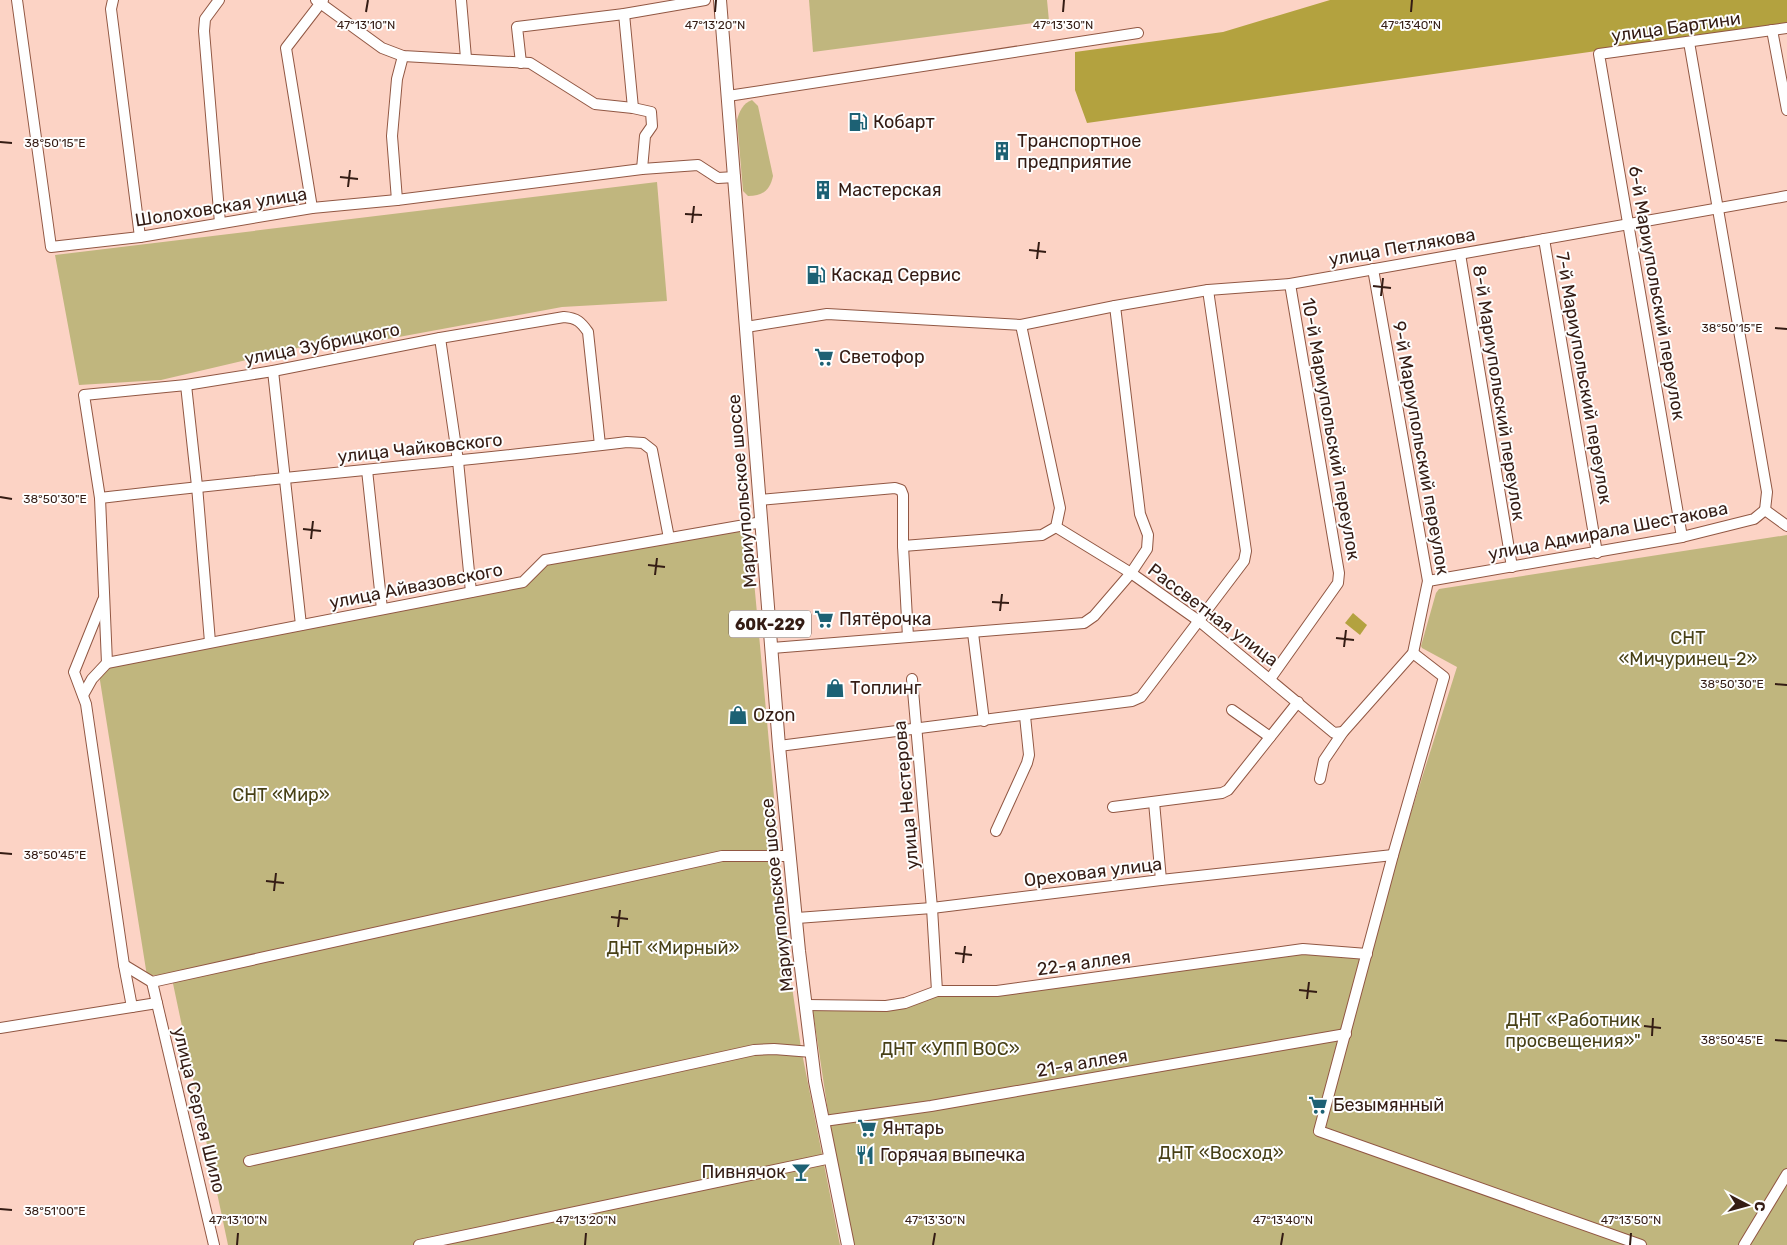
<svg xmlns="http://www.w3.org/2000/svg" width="1787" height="1245" viewBox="0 0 1787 1245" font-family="Rubik,sans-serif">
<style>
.green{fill:#c0b67e}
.forest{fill:#b3a23f}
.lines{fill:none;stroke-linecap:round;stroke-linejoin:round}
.minor-casing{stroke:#915743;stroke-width:12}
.major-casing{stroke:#915743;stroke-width:14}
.minor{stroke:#fff;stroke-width:10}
.major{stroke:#fff;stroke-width:12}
.ticks{fill:none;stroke:#341c14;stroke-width:2}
.labels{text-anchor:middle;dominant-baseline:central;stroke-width:4;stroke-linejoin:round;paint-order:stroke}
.shield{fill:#fefefe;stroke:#71605a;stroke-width:1}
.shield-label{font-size:16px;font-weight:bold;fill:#341c14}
.street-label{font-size:18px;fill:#341c14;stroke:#fefefe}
.poi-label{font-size:18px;fill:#341c14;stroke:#fefefe;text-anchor:start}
.park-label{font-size:18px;fill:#474016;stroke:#fefefe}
.ticks-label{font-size:12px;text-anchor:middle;fill:#341c14;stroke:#fefefe;stroke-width:4;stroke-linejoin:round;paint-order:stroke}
</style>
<rect width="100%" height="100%" fill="#fcd3c5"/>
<g class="green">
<path d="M 809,0 L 1047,0 L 1049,21 L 813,52 Z"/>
<path d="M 752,100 L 758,106 L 773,176 C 770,190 763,196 748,196 L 743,191 L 737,120 C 739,112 743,103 752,100 Z"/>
<path d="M 657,182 L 667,301 L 562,307 L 377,341 L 327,341 L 161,380 L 79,385 L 55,255 Z"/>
<path d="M 749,527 L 791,980 L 801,1048 L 840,1245 L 228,1245 L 171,974 L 147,976 L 98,668 L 524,583 L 545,561 Z"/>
<path d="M 1787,535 L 1787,1245 L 854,1245 L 830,1125 L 812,1005 L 886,1006 L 937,995 L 1303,949 L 1370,952 L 1396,860 L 1457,667 L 1422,648 L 1421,646 L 1436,593 L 1439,589 Z"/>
</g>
<g class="forest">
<path d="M 1330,0 L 1787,0 L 1787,24 L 1087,123 L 1075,90 L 1075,52 L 1223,32 Z"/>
<path d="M 1353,613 L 1367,625 L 1360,635 L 1345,623 Z"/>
</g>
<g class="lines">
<g class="minor-casing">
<g id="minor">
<path d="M 17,0 L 51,247 L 140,237 L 312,208 L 397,200 L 642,169 L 698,165 L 718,178 L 735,177"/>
<path d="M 113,0 L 111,9 L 140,237"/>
<path d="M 219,0 L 205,19 L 204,31 L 220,223"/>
<path d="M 316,0 L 382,48 L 403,56 L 530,63 L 595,104 L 633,108 L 651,112 L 652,126 L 645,136 L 642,169"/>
<path d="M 461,0 L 466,58"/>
<path d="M 624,14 L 633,108"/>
<path d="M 1772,30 L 1787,110"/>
<path d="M 1689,42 L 1767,492 L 1765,510"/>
<path d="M 521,63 L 517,27 L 624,14 L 705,0"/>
<path d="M 728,96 L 1138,33"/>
<path d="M 397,200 L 392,136 L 397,79 L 403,56"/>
<path d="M 312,208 L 286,48 L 323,0"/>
<path d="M 1544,239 L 1597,553"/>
<path d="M 1460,254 L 1512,567"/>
<path d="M 746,327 L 827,314 L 1021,325 L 1115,306 L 1208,290 L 1290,284 L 1787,196"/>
<path d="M 440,338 L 458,461 L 471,592"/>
<path d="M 273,371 L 301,625"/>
<path d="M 186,385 L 197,486 L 210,642"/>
<path d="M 367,470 L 382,609"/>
<path d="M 100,498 C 276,477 452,463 627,442 L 643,443 L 652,450 L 669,538"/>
<path d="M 760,500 L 895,488 L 901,490 L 903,495 L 903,546 L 908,637"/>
<path d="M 1765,510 L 1787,526"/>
<path d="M 1056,527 L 1131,573 L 1199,621 L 1334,733 L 1343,732"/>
<path d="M 1682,537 L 1599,54 L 1787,28"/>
<path d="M 903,546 L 1042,535 L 1056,527 L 1060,508 L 1021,325"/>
<path d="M 1428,581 L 1682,537 L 1754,519 L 1765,510"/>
<path d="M 103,600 L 74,672 L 86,704 L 124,965 L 132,1007"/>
<path d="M 973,633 L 984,721"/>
<path d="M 772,648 L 1084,623 L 1094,616 L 1131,573 L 1147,549 L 1148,535 L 1140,514 L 1115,306"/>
<path d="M 1413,653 L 1444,677 L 1393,855 L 1319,1131 L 1641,1245"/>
<path d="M 107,663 L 100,498 L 84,395 L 186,385 L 273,371 L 440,338 L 564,317 C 577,318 581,322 588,332 L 600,445"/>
<path d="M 912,679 L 932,908 L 937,991"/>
<path d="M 1270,679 L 1338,583 L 1339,573 L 1290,284"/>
<path d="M 83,695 L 92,679 L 107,663 L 523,582 L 545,560 L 762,522"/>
<path d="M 1232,710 L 1270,737"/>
<path d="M 779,746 L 1132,701 L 1141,697 L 1244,561 L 1246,551 L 1208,290"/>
<path d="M 1320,779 L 1324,760 L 1343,732 L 1413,653 L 1428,581 L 1373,269"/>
<path d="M 1154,802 L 1161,880"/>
<path d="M 1113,807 L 1222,793 L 1228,790 L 1298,702"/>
<path d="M 996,831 L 1027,763 L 1029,755 L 1025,716"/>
<path d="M 797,918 L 932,908 L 1161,880 L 1393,855"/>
<path d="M 124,965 L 152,982 L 722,856 L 790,856"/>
<path d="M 152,982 L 214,1245"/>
<path d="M 806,1005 L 886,1006 L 905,1003 L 937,991 L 997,991 L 1303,949 L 1367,954"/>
<path d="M 0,1028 L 157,1003"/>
<path d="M 824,1121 L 931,1106 L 1346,1034"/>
<path d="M 249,1161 L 754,1050 L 774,1049 L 812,1052"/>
<path d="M 419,1245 L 831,1158"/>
<path d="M 1744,1245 L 1787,1174"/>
</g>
</g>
<g class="major-casing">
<path id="major" d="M 720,0 L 779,746 L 799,951 L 815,1081 L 848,1245"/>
</g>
<use href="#minor" class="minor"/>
<use href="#major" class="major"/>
</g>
<path class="ticks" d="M 366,12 L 368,0M 715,12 L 716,0M 1063,12 L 1064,0M 1411,12 L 1412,0M 0,142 L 12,143M 340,177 L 358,179M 348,187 L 350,170M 685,214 L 702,215M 692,223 L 694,206M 1029,250 L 1046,252M 1037,259 L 1039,242M 1373,286 L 1391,288M 1381,296 L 1383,278M 1775,328 L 1787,329M 0,497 L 12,499M 303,529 L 321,531M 311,539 L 313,521M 648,565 L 665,567M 655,575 L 657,558M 992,602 L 1009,603M 1000,611 L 1002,594M 1336,638 L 1354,640M 1344,647 L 1346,630M 1775,684 L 1787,685M 0,853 L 12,854M 266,881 L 284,883M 274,891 L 276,873M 611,917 L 628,919M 618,927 L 620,910M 955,953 L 972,955M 963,963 L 965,946M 1299,990 L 1317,992M 1307,999 L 1309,982M 1644,1026 L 1661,1028M 1652,1036 L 1653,1018M 1775,1040 L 1787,1041M 0,1209 L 12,1210M 237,1245 L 238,1233M 585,1245 L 586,1233M 933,1245 L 935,1233M 1281,1245 L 1283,1233M 1630,1245 L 1631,1233"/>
<defs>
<g id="fuel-bare" transform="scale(1.5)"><path d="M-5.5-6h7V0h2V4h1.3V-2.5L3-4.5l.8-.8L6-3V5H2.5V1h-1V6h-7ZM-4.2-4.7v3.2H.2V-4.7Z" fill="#1d6174" stroke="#fefefe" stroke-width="2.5" paint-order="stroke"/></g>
<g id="building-bare" transform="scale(1.5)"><path d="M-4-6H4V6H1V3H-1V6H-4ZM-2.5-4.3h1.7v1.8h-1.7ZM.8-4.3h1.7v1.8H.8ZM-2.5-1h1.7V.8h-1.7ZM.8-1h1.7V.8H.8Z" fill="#1d6174" stroke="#fefefe" stroke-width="2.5" paint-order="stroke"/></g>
<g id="supermarket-bare" transform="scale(1.5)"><path d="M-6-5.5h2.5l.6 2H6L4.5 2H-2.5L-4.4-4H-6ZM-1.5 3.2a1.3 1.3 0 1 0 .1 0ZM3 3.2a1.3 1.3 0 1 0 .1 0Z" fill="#1d6174" stroke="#fefefe" stroke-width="2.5" paint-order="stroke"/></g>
<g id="shop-bare" transform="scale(1.5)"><path d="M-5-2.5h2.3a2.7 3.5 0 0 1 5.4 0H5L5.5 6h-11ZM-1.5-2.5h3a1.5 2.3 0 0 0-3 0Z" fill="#1d6174" stroke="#fefefe" stroke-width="2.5" paint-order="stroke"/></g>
<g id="restaurant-bare" transform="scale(1.5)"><path d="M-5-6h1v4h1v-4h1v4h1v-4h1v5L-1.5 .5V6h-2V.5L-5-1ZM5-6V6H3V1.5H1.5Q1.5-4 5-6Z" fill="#1d6174" stroke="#fefefe" stroke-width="2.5" paint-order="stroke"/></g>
<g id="bar-bare" transform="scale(1.5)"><path d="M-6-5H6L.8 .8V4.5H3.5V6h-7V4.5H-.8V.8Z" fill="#1d6174" stroke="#fefefe" stroke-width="2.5" paint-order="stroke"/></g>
</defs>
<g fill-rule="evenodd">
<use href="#fuel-bare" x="858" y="122"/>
<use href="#building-bare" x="1002" y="151"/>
<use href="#building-bare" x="823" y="190"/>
<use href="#fuel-bare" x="816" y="275"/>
<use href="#supermarket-bare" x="824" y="357"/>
<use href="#supermarket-bare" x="824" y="619"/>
<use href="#shop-bare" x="835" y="688"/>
<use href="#shop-bare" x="738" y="715"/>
<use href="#supermarket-bare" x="1318" y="1105"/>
<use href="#supermarket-bare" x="867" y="1128"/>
<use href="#restaurant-bare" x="865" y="1155"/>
<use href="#bar-bare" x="801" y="1172"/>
</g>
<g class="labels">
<rect class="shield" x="729" y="610.5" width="82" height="27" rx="4"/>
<g class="shield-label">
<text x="770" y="624">60К-229</text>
</g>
<g class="street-label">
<text transform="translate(1676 27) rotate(-8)">улица Бартини</text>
<text transform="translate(221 207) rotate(-9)">Шолоховская улица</text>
<text transform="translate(1402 247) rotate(-10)">улица Петлякова</text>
<text transform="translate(1657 293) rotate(80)">6-й Мариупольский переулок</text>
<text transform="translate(322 344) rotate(-11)">улица Зубрицкого</text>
<text transform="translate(1584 378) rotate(80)">7-й Мариупольский переулок</text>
<text transform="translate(1499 393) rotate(81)">8-й Мариупольский переулок</text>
<text transform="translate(1331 429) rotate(80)">10-й Мариупольский переулок</text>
<text transform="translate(420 448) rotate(-6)">улица Чайковского</text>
<text transform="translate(1421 448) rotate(80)">9-й Мариупольский переулок</text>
<text transform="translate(742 491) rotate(-95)">Мариупольское шоссе</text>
<text transform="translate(1608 531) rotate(-11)">улица Адмирала Шестакова</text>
<text transform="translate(416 586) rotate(-11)">улица Айвазовского</text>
<text transform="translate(1213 615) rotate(37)">Рассветная улица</text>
<text transform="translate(906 795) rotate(-95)">улица Нестерова</text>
<text transform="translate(1093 872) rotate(-7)">Ореховая улица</text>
<text transform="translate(777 895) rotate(-96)">Мариупольское шоссе</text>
<text transform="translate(1084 963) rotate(-8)">22-я аллея</text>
<text transform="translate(1082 1063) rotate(-10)">21-я аллея</text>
<text transform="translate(199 1110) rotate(76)">улица Сергея Шило</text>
</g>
<g class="poi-label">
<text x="873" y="122">Кобарт</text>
<text x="1017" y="141">Транспортное<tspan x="1017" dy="21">предприятие</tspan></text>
<text x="838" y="190">Мастерская</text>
<text x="831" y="275">Каскад Сервис</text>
<text x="839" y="357">Светофор</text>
<text x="839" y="619">Пятёрочка</text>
<text x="850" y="688">Топлинг</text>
<text x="753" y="715">Ozon</text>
<text x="1333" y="1105">Безымянный</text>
<text x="882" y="1128">Янтарь</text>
<text x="880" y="1155">Горячая выпечка</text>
<text x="786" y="1172" text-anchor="end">Пивнячок</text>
</g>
<g class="park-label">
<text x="1688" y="638">СНТ<tspan x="1688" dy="21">«Мичуринец-2»</tspan></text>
<text x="281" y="795">СНТ «Мир»</text>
<text x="673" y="948">ДНТ «Мирный»</text>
<text x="1573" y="1020">ДНТ «Работник<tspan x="1573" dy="21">просвещения»"</tspan></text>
<text x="950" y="1049">ДНТ «УПП ВОС»</text>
<text x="1221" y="1153">ДНТ «Восход»</text>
</g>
</g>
<g class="ticks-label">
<text x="366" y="29">47°13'10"N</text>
<text x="715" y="29">47°13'20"N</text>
<text x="1063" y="29">47°13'30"N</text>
<text x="1411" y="29">47°13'40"N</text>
<text x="55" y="147">38°50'15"E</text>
<text x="1732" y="332">38°50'15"E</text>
<text x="55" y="503">38°50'30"E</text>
<text x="1732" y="688">38°50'30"E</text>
<text x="55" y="859">38°50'45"E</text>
<text x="1732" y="1044">38°50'45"E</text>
<text x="55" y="1215">38°51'00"E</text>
<text x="238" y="1224">47°13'10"N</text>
<text x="586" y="1224">47°13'20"N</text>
<text x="935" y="1224">47°13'30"N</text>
<text x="1283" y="1224">47°13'40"N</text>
<text x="1631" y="1224">47°13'50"N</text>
</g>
<g transform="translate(1747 1205) rotate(96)" stroke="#fefefe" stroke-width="4" paint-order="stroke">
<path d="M0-4L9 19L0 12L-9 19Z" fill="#341c14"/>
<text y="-8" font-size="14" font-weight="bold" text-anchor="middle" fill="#341c14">С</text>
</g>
</svg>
